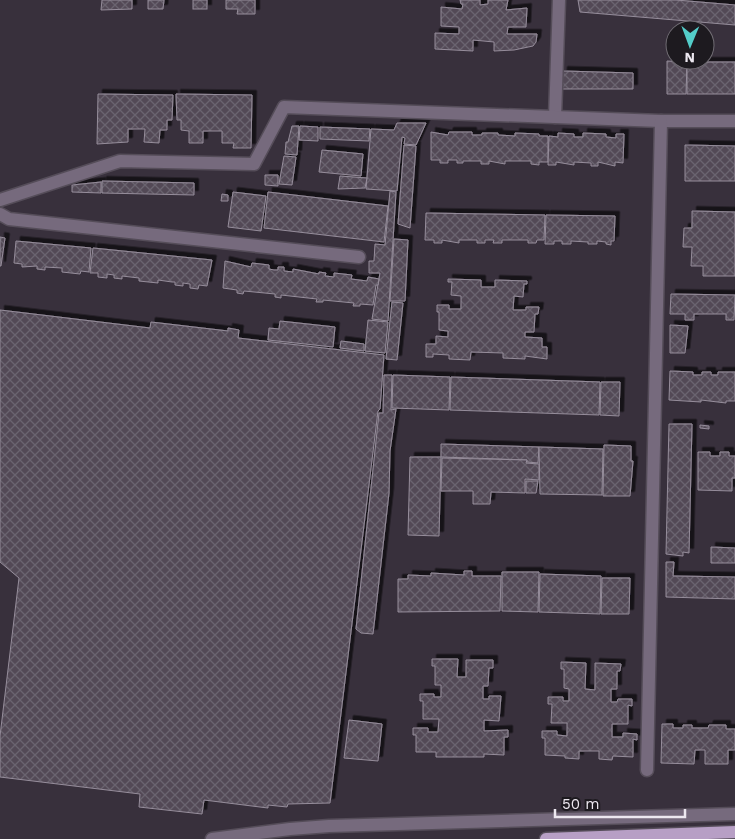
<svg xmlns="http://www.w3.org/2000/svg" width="735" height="839" viewBox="0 0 735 839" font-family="'Work Sans',sans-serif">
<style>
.building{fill:url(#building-cross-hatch);stroke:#968d9b;filter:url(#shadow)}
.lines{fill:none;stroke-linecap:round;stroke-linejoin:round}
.minor-casing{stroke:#554d59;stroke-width:15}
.primary-casing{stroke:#554d59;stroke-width:15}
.minor{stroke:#766a7d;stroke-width:12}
.primary{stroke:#b79fc5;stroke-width:12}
</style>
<defs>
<pattern id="building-cross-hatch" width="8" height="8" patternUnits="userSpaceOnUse" patternTransform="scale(1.25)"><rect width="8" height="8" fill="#524a57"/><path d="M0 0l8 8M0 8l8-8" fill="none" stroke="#6b646f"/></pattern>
<filter id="shadow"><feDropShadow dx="4.5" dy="-4.5" stdDeviation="0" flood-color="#0009"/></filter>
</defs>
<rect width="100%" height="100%" fill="#38303c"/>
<g class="building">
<path d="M 102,0 L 132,0 L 132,9 L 101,10 Z"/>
<path d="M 148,0 L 164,0 L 163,9 L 148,9 Z"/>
<rect x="193" y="0" width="14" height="9"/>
<path d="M 226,0 L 255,0 L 255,14 L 237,14 L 238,9 L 226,9 Z"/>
<path d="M 460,0 L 480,0 L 480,5 L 488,4 L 488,0 L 508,0 L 506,10 L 527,8 L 526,27 L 508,27 L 507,34 L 537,34 L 536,42 L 533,46 L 514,50 L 494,51 L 494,42 L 473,40 L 473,51 L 435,49 L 435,33 L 459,34 L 459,27 L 441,26 L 441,7 L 462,9 L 463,4 L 461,4 Z"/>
<path d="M 578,0 L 676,0 L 735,5 L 735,25 L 580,12 Z"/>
<path d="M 667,61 L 687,62 L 686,94 L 667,94 Z"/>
<rect x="687" y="62" width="48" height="32"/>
<path d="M 563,71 L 633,73 L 633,89 L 562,89 Z"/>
<path d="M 98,94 L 173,95 L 172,120 L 167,120 L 167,130 L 160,130 L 159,143 L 144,142 L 145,129 L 128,129 L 128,142 L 97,144 Z"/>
<path d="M 176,94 L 252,95 L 251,148 L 233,148 L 234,143 L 222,143 L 222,131 L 203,131 L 203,143 L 189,143 L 189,131 L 181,130 L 181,120 L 177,120 Z"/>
<path d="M 397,123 L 426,123 L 416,145 L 404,144 L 405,138 L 402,137 L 397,191 L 366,189 L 371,129 L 394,130 Z"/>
<path d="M 292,126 L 299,126 L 297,155 L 285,154 L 286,142 L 288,142 Z"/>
<path d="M 300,126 L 318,127 L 318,141 L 299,140 Z"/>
<path d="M 320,127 L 370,129 L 369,141 L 320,139 Z"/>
<path d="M 431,132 L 448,135 L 449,132 L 472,132 L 472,135 L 482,135 L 482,133 L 498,133 L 498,135 L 515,136 L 515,133 L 539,134 L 539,136 L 548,136 L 548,162 L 539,162 L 539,165 L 531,164 L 531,161 L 505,161 L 505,164 L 489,161 L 489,164 L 481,164 L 481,161 L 463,161 L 463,163 L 457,163 L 457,160 L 448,160 L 448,163 L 440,163 L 440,160 L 431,160 Z"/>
<path d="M 558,133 L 574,134 L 574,137 L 583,137 L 583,133 L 606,134 L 606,137 L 616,138 L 616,134 L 624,134 L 623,163 L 615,162 L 615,166 L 598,162 L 598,166 L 591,166 L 591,163 L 574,162 L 574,165 L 556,162 L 556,165 L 548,165 L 549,136 L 558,137 Z"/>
<path d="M 404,145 L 416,146 L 410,228 L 398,224 Z"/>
<path d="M 685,145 L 735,146 L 735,181 L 685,181 Z"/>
<path d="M 322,150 L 363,154 L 361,176 L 319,172 Z"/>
<path d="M 284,156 L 296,157 L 292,185 L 279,184 Z"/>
<path d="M 265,175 L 278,175 L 278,186 L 265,185 Z"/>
<path d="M 340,176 L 367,178 L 365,188 L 338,189 Z"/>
<path d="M 102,181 L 194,183 L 194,195 L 102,193 Z"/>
<path d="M 101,182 L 101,193 L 72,192 L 72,185 Z"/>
<path d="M 390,191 L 396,192 L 388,321 L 372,319 L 380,273 L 369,273 L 369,261 L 374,261 L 375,244 L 385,245 Z"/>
<path d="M 233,192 L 266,196 L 261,231 L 228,227 Z"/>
<path d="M 268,192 L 388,206 L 384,242 L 264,228 Z"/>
<path d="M 222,194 L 228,195 L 228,201 L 221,201 Z"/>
<path d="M 692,211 L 735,212 L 735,276 L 703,276 L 703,266 L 691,266 L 692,247 L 683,247 L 684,228 L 692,228 Z"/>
<path d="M 426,213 L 545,215 L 544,240 L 537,240 L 536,243 L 528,243 L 528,240 L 502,240 L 502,243 L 493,243 L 494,240 L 485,240 L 485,243 L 477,243 L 477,240 L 459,240 L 459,243 L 442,240 L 442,243 L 434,243 L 434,240 L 425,240 Z"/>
<path d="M 546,215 L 615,216 L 614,241 L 611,241 L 611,245 L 606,244 L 606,242 L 597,241 L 597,244 L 588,244 L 588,242 L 571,241 L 571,244 L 562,244 L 562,241 L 554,241 L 554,244 L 545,244 Z"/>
<path d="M 0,237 L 5,238 L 1,266 L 0,266 Z"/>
<path d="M 394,239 L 408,240 L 405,301 L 390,301 Z"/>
<path d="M 16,241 L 91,248 L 89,272 L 81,271 L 80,274 L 62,272 L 62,268 L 45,267 L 45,270 L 37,269 L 37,266 L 22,267 L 22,264 L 14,263 Z"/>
<path d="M 93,248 L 212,260 L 207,286 L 199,285 L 198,289 L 190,288 L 190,284 L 183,283 L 183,286 L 175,285 L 175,282 L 172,282 L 158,280 L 158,283 L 139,281 L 139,278 L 122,276 L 122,279 L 114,278 L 114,275 L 107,274 L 107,278 L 98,277 L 98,273 L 90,273 Z"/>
<path d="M 225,261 L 251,267 L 252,263 L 269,265 L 269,269 L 274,270 L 278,270 L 278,267 L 284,267 L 284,271 L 293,272 L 293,269 L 319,274 L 319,272 L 326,273 L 325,276 L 334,277 L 334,273 L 352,275 L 351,279 L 367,281 L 368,277 L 379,279 L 378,285 L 376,285 L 373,305 L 360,304 L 360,306 L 353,306 L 354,303 L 323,300 L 323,302 L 316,302 L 317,299 L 281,295 L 281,298 L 275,297 L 275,294 L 244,291 L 243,294 L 237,293 L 237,290 L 223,288 Z"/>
<path d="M 448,279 L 481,280 L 481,287 L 495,287 L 495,280 L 527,281 L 527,284 L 524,284 L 523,297 L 514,296 L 513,310 L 526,310 L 526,307 L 539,307 L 538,314 L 535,314 L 534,332 L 525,332 L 525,337 L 542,338 L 542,347 L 547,347 L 547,359 L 525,356 L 525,359 L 503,358 L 503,353 L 471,352 L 470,360 L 449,359 L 449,355 L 433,354 L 433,357 L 426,357 L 426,344 L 436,344 L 436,336 L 448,337 L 448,331 L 439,330 L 439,312 L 437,312 L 437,305 L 449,305 L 449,309 L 461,309 L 461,296 L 451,295 L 452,282 L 448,282 Z"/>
<path d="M 671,294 L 735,295 L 734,320 L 726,320 L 726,314 L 694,314 L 694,320 L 685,320 L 685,314 L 670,314 Z"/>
<path d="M 392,302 L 403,303 L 397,360 L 386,359 Z"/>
<path d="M 0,310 L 150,328 L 151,322 L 228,331 L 228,328 L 239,330 L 238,338 L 384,355 L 380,409 L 378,411 L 330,803 L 288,804 L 287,807 L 268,805 L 268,808 L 204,800 L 202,814 L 139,807 L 140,794 L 0,777 L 0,736 L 19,578 L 0,562 Z"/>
<path d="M 368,320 L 388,322 L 385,353 L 365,351 Z"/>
<path d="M 280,321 L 335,327 L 333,347 L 268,340 L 269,328 L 279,329 Z"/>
<path d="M 670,325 L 688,326 L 685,353 L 670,353 Z"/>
<path d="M 341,341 L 364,344 L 364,351 L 340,348 Z"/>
<path d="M 670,371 L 693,372 L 693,375 L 702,375 L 702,372 L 711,372 L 711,375 L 718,375 L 718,372 L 735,372 L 735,401 L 726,401 L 726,403 L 701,400 L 701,402 L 669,400 Z"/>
<path d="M 384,375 L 392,375 L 391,410 L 396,409 L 390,451 L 389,493 L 373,634 L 361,633 L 356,629 L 379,413 L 383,413 Z"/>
<path d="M 393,375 L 450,377 L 449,410 L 392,408 Z"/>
<path d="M 451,377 L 600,382 L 599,415 L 450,410 Z"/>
<path d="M 601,382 L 620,382 L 619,416 L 600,415 Z"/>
<path d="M 669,424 L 692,424 L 689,553 L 683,552 L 683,556 L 666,554 Z"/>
<path d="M 700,425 L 709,426 L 709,429 L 700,428 Z"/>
<path d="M 441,444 L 539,447 L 538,463 L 527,462 L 527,460 L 441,457 Z"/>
<path d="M 604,445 L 631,446 L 631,461 L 633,461 L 630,496 L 603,496 Z"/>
<path d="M 539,447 L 603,449 L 602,495 L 540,494 Z"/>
<path d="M 698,452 L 710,452 L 710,456 L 720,456 L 720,452 L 729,452 L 729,456 L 735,456 L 735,478 L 732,478 L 732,491 L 698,490 Z"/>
<path d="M 410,457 L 441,457 L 439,536 L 408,535 Z"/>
<path d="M 442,458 L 527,460 L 526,463 L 539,464 L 539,480 L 525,479 L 525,493 L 491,492 L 490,504 L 473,504 L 473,491 L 441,491 Z"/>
<path d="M 526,481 L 538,481 L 536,493 L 526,493 Z"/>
<path d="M 711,547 L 735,548 L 735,563 L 711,563 Z"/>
<path d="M 666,562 L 674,562 L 673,576 L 735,577 L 735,599 L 666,597 Z"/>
<path d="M 464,571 L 472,571 L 472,576 L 501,576 L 500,611 L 398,612 L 398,579 L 408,579 L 408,575 L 431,576 L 431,573 L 464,575 Z"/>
<path d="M 502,572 L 539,572 L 538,612 L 502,611 Z"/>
<path d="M 540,574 L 601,576 L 600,614 L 539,612 Z"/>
<path d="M 602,578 L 630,578 L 629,614 L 601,614 Z"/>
<path d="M 432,659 L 458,659 L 457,677 L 466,677 L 466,660 L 493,660 L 493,668 L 489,668 L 488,686 L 483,686 L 483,699 L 489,699 L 489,696 L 501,696 L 499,721 L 484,720 L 484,731 L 508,730 L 508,737 L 504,737 L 504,755 L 484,754 L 484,757 L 436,757 L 436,752 L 416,752 L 416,735 L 413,735 L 413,728 L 428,728 L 428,732 L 438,732 L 439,719 L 423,719 L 423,701 L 420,701 L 420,694 L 434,694 L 434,697 L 441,697 L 441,685 L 435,685 L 435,666 L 432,666 Z"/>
<path d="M 561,662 L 586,663 L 585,689 L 595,690 L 595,663 L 621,664 L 620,671 L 617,671 L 617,689 L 611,689 L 611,702 L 617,702 L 618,699 L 632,699 L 632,706 L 628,705 L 628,724 L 612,724 L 612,737 L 623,737 L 623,733 L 637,734 L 637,740 L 633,739 L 633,757 L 613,756 L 612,760 L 599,759 L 599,751 L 579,751 L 579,759 L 565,758 L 565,756 L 545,755 L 545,738 L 542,738 L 542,731 L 557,731 L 557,735 L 567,736 L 567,723 L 551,723 L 552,704 L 548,704 L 548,697 L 563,697 L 563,701 L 569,701 L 569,689 L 564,688 L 564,669 L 561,669 Z"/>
<path d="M 349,720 L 382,724 L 378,761 L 344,758 Z"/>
<path d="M 662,724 L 673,724 L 673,728 L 683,728 L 683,725 L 692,725 L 692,728 L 708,728 L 709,725 L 726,725 L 726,729 L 735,729 L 735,750 L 728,750 L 728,764 L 705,764 L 705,750 L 695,750 L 694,764 L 661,763 Z"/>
</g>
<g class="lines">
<g class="minor-casing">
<g id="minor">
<path d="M 555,117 L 559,0"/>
<path d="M 0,200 L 120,161 L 254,164 L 284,107 L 661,121 L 735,121"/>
<path d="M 0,214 L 9,219 L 359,257"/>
<path d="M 647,770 L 661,121"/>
<path d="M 212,839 L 290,829 L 329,826 L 735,814"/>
</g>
</g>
<g class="primary-casing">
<path id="primary" d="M 546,839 L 735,832"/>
</g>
<use href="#minor" class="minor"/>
<use href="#primary" class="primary"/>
</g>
<g transform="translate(690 45) rotate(181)"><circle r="24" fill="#1d1a1f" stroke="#706c73"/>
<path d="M0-4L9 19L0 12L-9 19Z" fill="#53cdc9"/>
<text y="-8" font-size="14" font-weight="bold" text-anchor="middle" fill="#ede8f0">N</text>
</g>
<path d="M555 809v8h130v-8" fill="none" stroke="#ede8f0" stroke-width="2.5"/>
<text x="562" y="809" font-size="15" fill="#ede8f0" stroke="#1d1a1f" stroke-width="4" paint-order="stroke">50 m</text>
</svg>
